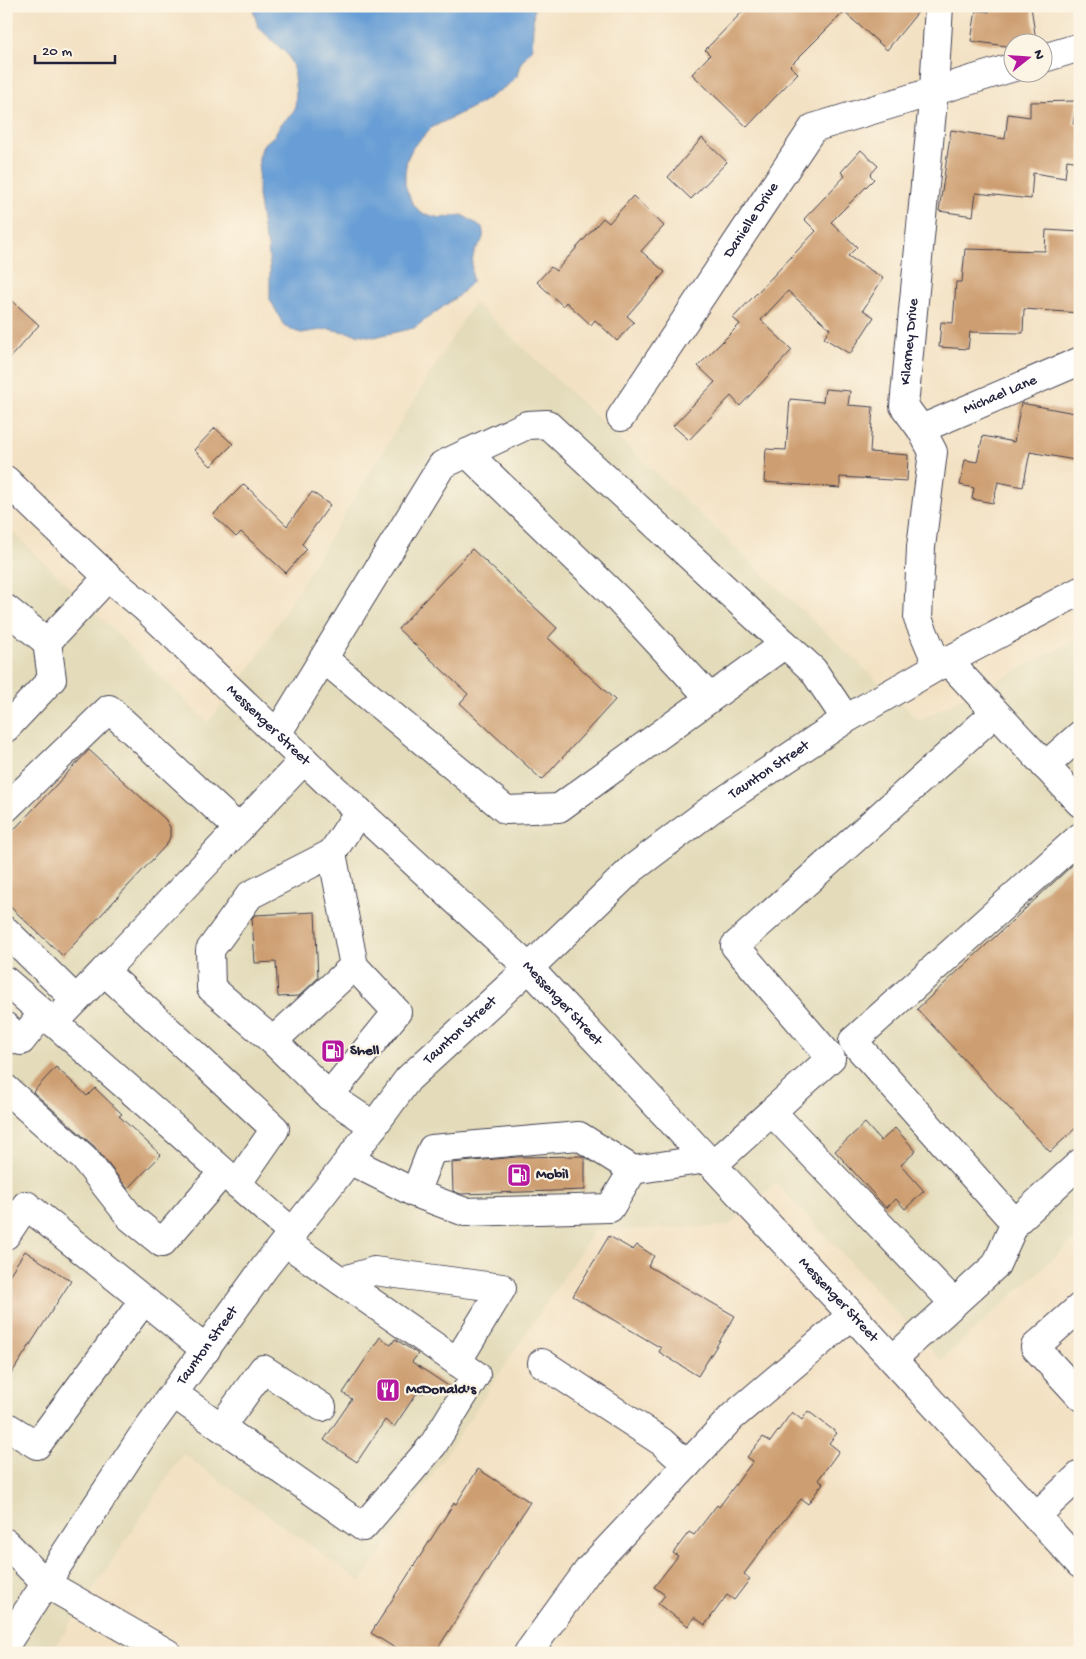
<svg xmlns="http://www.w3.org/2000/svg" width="1086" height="1659" viewBox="0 0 1086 1659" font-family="'Gochi Hand',sans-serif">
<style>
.built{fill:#e3dbba}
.water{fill:#689ed5;stroke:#456088}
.building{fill:#cd9e71}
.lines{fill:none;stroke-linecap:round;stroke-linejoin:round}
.minor-casing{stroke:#413f4f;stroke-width:30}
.major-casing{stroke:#413f4f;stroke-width:30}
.minor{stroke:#fff;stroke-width:28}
.major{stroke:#fff;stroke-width:28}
.labels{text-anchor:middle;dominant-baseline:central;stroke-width:4.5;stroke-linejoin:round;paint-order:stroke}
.street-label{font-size:15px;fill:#22223b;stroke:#fcf5e5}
.poi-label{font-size:15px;font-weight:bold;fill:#22223b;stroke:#fcf5e5;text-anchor:start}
</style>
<rect width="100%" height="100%" fill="#fcf5e5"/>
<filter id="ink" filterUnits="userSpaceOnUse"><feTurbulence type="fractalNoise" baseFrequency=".02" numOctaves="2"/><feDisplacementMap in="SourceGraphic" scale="10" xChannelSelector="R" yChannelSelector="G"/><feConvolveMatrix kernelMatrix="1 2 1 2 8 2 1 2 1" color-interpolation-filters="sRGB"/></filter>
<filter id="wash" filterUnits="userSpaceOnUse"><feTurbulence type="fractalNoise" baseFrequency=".0096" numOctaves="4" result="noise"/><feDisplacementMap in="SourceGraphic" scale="20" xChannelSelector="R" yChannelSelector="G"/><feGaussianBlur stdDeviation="1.12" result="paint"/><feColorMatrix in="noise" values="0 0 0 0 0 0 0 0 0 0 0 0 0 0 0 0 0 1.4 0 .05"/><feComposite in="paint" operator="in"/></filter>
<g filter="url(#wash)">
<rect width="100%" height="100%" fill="#f3e1c3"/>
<path class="built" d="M 474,302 L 919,720 L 1080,638 L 1080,1234 L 941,1360 L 776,1183 L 728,1226 L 594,1231 L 361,1582 L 183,1454 L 51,1653 L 6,1653 L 6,525 L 208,723 L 253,664 Z"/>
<path class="water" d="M 252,6 L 534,6 L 532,48 L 520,64 L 517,76 L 508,85 L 479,104 L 431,128 L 413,147 L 407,159 L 405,172 L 405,185 L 412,203 L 421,213 L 440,218 L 462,215 L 482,227 C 487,245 475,243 473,257 C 471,265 472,274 472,282 L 458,296 L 414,328 L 374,337 L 328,329 L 301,333 L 289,329 L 283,324 L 270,299 L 270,268 L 268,246 L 264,234 L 258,195 L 259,158 L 263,145 L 274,136 L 281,124 L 291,115 L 295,109 L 296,94 L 293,67 L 288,55 L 258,27 Z"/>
<g id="blocks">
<g class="building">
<path d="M 748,6 L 923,6 L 887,50 L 844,12 L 790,66 L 798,73 L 747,127 L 692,74 L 710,55 L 705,50 Z"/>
<path d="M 990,6 L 1031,6 L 1036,41 L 1014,42 L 1014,45 L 1006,46 L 971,41 L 976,10 L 989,12 Z"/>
<path d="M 1077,101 L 1073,124 L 1080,125 L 1080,162 L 1067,160 L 1065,178 L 1033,173 L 1031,199 L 976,193 L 973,216 L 939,211 L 951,130 L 1005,139 L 1008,114 L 1030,117 L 1030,102 Z"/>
<path d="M 702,138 L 727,162 L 691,199 L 668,177 Z"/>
<path d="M 861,150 L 878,166 L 870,175 L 874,179 L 831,222 L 857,247 L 848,256 L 883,278 L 863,310 L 874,317 L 850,354 L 824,338 L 830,329 L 788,291 L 761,320 L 792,350 L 740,406 L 731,396 L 689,440 L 673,426 L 715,382 L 698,366 L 740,324 L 733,318 L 816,231 L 804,219 L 845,176 L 841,172 Z"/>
<path d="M 633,196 L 664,226 L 641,251 L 665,272 L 627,316 L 634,322 L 617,341 L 595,320 L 591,325 L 566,302 L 563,306 L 537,282 L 551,267 L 556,271 L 603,218 L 609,223 Z"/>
<path d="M 1046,230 L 1080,232 L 1080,313 L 1024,309 L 1023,333 L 970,332 L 968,349 L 939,347 L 941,322 L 953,323 L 956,282 L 962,282 L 965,249 L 1045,251 Z"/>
<path d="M 6,295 L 39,325 L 6,362 Z"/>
<path d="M 825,389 L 850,391 L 848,405 L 873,407 L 870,452 L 908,455 L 907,481 L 840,477 L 840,488 L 764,482 L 766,449 L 786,450 L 790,399 L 823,402 Z"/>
<path d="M 1021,403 L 1080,414 L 1080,461 L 1030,452 L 1023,487 L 998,482 L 993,503 L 972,499 L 974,488 L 960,485 L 965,460 L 977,462 L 983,436 L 1014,442 Z"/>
<path d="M 215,428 L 233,444 L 211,466 L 194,450 Z"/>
<path d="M 244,484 L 287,526 L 312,492 L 330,505 L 302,544 L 307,549 L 286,573 L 241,532 L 236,537 L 213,515 Z"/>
<path d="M 472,549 L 557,628 L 548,638 L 615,700 L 542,780 L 460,703 L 468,694 L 398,629 Z"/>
<path d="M 89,750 L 165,819 L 170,827 L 170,837 L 167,844 L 63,956 L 6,903 L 6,838 Z"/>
<path d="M 1080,858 L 1080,1124 L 1050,1152 L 917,1009 Z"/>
<path d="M 315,912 L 318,978 L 299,996 L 278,997 L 276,962 L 255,963 L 252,918 L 255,915 Z"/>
<path d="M 56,1067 L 87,1096 L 95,1088 L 122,1114 L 119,1116 L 161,1155 L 128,1189 L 94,1146 L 33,1092 Z"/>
<path d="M 865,1123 L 881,1141 L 895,1128 L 916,1151 L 901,1165 L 924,1191 L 905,1209 L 896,1199 L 886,1208 L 835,1151 Z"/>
<path d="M 581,1156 L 585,1158 L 585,1190 L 461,1194 L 453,1191 L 452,1163 L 517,1157 Z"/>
<path d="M 609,1236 L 633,1250 L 637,1245 L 654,1256 L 648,1266 L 735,1316 L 698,1376 L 659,1352 L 661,1348 L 573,1296 Z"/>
<path d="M 25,1251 L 71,1281 L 6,1382 L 6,1280 Z"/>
<path d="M 380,1337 L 391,1345 L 395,1339 L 418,1354 L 412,1362 L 450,1387 L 416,1394 L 394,1427 L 385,1420 L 357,1462 L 324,1440 L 352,1399 L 343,1393 Z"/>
<path d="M 808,1411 L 837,1433 L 829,1443 L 839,1451 L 818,1480 L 823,1483 L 808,1504 L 801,1499 L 778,1528 L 744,1574 L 750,1579 L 734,1600 L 727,1595 L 705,1625 L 694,1617 L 688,1626 L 658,1604 L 665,1595 L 654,1587 L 678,1556 L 673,1553 L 689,1532 L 694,1535 L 717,1505 L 719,1507 L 753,1461 L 747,1457 L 763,1437 L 770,1442 L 792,1412 L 802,1420 Z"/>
<path d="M 478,1469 L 530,1502 L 435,1653 L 403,1653 L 371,1633 L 454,1503 L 456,1504 Z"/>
</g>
</g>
</g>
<g filter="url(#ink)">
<use href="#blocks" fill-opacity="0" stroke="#413f4f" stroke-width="1"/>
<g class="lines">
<g class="minor-casing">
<g id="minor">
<path d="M 1044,58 L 1080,47"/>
<path id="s1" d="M 621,417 L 813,128 L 1014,67"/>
<path id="s2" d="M 921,429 L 1080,361"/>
<path d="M 467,453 L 619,600 L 710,698"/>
<path d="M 6,609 L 47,642 L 108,577"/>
<path d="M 324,659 L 506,810 L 559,808 L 785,644"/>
<path d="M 948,661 L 1080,803"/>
<path id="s3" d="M 938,666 L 918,619 L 921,547 L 933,452 L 921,429 L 904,406 L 934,90 L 939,6"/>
<path d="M 6,728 L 52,679 L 47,642"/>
<path d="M 277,734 L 442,465 L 527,425 L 547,424 L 813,670 L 846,719"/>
<path d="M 1045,766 L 1080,735"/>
<path d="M 6,808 L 109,709 L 239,829"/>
<path d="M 359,811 L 332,853 L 354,966 L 273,1041 L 329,1096 L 374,1126"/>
<path d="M 1080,837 L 853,1041 L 1015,1223 L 1080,1163"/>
<path d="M 6,931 L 76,1000"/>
<path d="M 104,971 L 304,760"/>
<path d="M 6,981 L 43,1013"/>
<path d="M 54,1023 L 104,971 L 275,1129 L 237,1184"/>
<path d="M 6,1027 L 21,1041 L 43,1013 L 293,1233"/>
<path d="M 273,1041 L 211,988 L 210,950 L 250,895 L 332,853"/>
<path d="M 6,1089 L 84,1158 L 131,1218 L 162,1243 L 223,1172"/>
<path d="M 329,1096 L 397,1012 L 354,966"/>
<path d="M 772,1112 L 954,1303"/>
<path d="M 349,1160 L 415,1193 L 432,1149 L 579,1136 L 633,1170 L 707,1159"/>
<path d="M 713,1165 L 831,1058 L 735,946 L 995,713"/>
<path d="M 415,1193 L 465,1212 L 610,1208 L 633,1170"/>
<path d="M 6,1235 L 26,1205 L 206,1350"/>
<path d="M 341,1281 L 374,1271 L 502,1288 L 457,1362"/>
<path d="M 1080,1307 L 1035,1347 L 1080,1396"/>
<path d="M 893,1359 L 996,1265 L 1015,1223"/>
<path d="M 542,1363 L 662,1442 L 687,1465"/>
<path d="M 174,1394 L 363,1527 L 433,1445 L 476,1375 L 285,1242"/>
<path d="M 6,1426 L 37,1445 L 144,1300"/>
<path d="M 221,1427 L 263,1369 L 322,1407"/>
<path d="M 1036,1516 L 1080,1475"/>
<path d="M 6,1543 L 45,1583 L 167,1653"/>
<path d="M 528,1653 L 589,1569 L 732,1417 L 852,1315"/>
</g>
</g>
<g class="major-casing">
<g id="major">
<path id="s4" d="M 6,480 L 43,516 L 108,577 L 144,607 L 327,782 L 529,968 L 852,1315 L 1080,1564"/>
<path id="s5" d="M 6,1644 L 141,1438 L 265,1267 L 340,1172 L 408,1079 L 529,968 L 632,869 L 713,808 L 846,719 L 938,666 L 1080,591"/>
</g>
</g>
<use href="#minor" class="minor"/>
<use href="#major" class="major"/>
</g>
</g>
<defs>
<g id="fuel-square" transform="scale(1.25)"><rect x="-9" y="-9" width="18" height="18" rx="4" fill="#b5179e" stroke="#fcf5e5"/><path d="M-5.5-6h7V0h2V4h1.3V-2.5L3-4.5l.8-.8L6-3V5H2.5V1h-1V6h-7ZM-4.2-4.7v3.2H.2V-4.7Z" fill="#fff"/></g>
<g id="restaurant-square" transform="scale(1.25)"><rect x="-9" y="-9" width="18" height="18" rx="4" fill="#b5179e" stroke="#fcf5e5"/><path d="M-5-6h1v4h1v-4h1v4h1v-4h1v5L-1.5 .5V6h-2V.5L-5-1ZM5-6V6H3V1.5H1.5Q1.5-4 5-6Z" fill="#fff"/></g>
</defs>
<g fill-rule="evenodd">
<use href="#fuel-square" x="333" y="1051"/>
<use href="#fuel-square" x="519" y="1175"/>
<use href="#restaurant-square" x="388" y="1390"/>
</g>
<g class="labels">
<g class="street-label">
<text stroke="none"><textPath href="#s1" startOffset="236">Danielle Drive</textPath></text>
<text stroke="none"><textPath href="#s3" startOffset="338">Kilarney Drive</textPath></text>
<text stroke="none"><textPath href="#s2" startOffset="86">Michael Lane</textPath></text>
<text stroke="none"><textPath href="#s4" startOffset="359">Messenger Street</textPath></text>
<text stroke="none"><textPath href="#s5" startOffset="1170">Taunton Street</textPath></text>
<text stroke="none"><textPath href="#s4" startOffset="764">Messenger Street</textPath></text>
<text stroke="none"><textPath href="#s5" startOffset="765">Taunton Street</textPath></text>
<text stroke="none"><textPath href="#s4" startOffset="1169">Messenger Street</textPath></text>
<text stroke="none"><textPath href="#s5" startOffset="360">Taunton Street</textPath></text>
</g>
<g class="poi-label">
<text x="350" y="1051">Shell</text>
<text x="536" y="1175">Mobil</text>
<text x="406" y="1390">McDonald's</text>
</g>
</g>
<rect width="1086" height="1659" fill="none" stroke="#fcf5e5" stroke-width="25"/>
<g transform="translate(1028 58) rotate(73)"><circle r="24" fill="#fcf5e5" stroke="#a5a1a1"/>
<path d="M0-4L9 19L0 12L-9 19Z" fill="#b5179e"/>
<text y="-8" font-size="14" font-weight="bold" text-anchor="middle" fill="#22223b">N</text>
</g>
<path d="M35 55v8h80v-8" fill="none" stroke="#22223b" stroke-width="2.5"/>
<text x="42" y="55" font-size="15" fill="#22223b" stroke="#fcf5e5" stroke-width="4" paint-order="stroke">20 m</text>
</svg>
